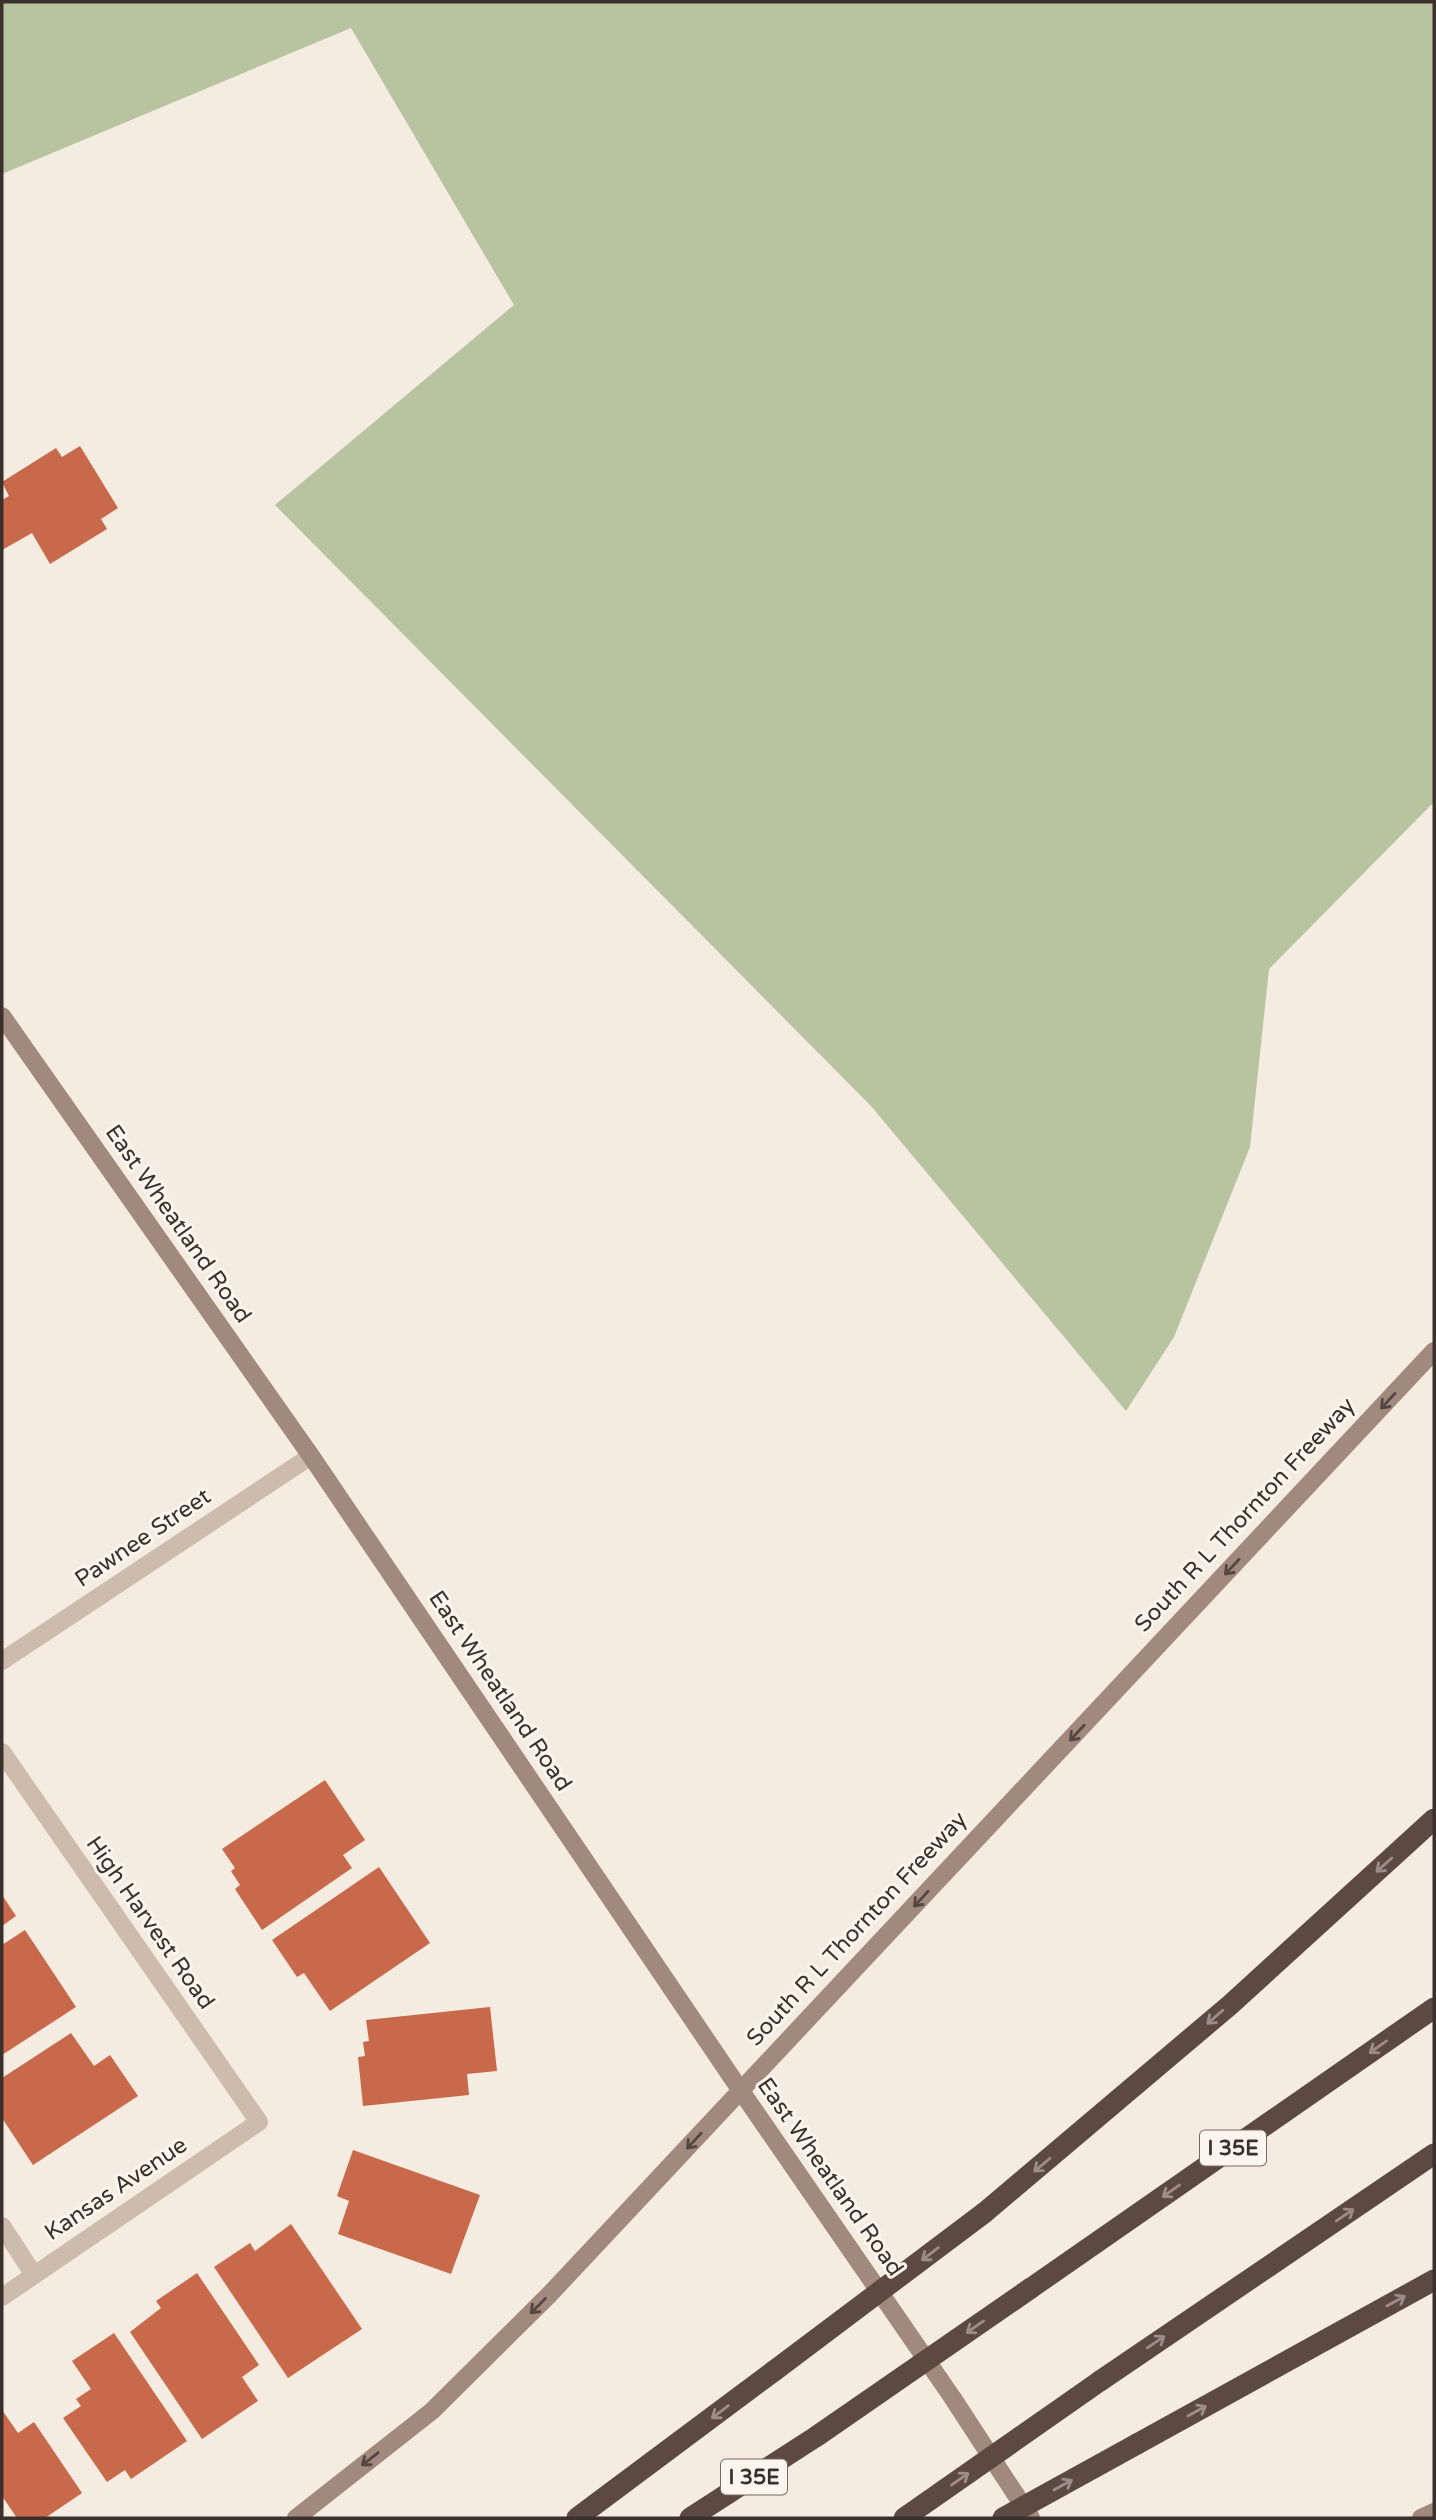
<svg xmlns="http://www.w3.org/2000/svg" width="1436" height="2520" viewBox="0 0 1436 2520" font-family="'Varela Round',sans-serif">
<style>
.green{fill:#b8c4a0}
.building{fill:#c8694b}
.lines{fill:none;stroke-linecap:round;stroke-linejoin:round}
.lane{stroke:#cdbbac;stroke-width:18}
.street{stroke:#cdbbac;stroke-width:18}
.secondary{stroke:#a18a7d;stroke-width:18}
.highway{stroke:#5c4a42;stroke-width:21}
.highway-bridge{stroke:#5c4a42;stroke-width:21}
.oneway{stroke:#544640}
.oneway2{stroke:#9c8e87}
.labels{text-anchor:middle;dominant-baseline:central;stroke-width:6;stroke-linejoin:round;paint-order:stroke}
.shield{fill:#fbf5ee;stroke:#756b66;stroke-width:2}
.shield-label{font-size:21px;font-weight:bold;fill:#3b302b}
.street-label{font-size:23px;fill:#3b302b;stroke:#fbf5ee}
</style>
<rect width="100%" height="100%" fill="#f4ebe1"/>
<path class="green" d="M 2,2 L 1434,2 L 1434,802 L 1269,969 L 1250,1147 L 1174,1337 L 1126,1411 L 871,1106 L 275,505 L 514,305 L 351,28 L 2,174 Z"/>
<g class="building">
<path d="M 80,446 L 118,508 L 101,519 L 107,529 L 50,564 L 32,533 L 2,550 L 2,500 L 9,496 L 2,482 L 56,448 L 62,457 Z"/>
<path d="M 325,1780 L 365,1840 L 343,1855 L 352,1868 L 262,1930 L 235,1889 L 240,1885 L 231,1871 L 235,1868 L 222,1849 Z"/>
<path d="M 379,1867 L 430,1943 L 330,2011 L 304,1973 L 297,1977 L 272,1940 Z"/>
<path d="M 2,1895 L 16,1916 L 2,1926 Z"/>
<path d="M 25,1930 L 76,2007 L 2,2055 L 2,1945 Z"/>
<path d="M 490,2007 L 497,2071 L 467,2074 L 469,2095 L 363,2106 L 358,2057 L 365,2056 L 363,2042 L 369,2041 L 366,2020 Z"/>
<path d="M 71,2033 L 94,2066 L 110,2055 L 138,2096 L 33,2165 L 2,2118 L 2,2078 Z"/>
<path d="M 353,2150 L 480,2195 L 451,2274 L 338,2234 L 349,2201 L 337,2196 Z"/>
<path d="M 291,2224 L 362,2329 L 288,2378 L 214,2267 L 250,2243 L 255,2251 Z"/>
<path d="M 197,2273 L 259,2365 L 242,2377 L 258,2401 L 202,2439 L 130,2332 L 161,2308 L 156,2301 Z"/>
<path d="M 114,2333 L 187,2441 L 131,2479 L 125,2470 L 107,2482 L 63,2418 L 81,2406 L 76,2399 L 91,2389 L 72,2361 Z"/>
<path d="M 2,2410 L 18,2433 L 34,2422 L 82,2493 L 45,2518 L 17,2518 L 2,2496 Z"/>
</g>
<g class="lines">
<path class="lane" d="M 2,2226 L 34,2275"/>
<g class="street">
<path d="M 2,1661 L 311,1456"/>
<path d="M 2,1752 L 259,2122 L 2,2297"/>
</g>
<g class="secondary">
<path d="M 2,1016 L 311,1456 L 741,2091 L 952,2397 L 1031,2518"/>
<path d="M 296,2518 L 432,2411 L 549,2295 L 1434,1351"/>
<path d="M 1421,2518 L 1434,2512"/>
</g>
<g class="highway">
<path d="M 984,2213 L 1230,2005 L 1434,1819"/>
<path d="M 1031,2288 L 1434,2008"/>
<path d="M 1100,2381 L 1434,2154"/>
<path d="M 1137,2444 L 1434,2280"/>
<path d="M 577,2518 L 774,2371"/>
<path d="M 690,2518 L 817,2436"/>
</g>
<g class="highway-bridge">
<path d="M 774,2371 L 984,2213"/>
<path d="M 817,2436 L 1031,2288"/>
<path d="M 904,2518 L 1100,2381"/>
<path d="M 1003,2518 L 1137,2444"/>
</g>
</g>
<defs><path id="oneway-shaft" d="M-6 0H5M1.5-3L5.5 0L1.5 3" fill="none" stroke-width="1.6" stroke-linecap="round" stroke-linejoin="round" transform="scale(1.75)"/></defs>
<g class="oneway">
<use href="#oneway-shaft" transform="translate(1388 1401) rotate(133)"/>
<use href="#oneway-shaft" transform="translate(1232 1567) rotate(133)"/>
<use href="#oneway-shaft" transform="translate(1077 1733) rotate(133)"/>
<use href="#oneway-shaft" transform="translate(921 1899) rotate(133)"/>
<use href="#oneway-shaft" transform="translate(694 2141) rotate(133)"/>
<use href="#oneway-shaft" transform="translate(538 2306) rotate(135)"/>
<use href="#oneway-shaft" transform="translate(370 2459) rotate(142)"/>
</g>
<g class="oneway2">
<use href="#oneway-shaft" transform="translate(1384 1865) rotate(138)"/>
<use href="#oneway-shaft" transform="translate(1215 2017) rotate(139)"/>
<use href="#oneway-shaft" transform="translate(1378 2047) rotate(145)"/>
<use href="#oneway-shaft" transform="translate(1042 2165) rotate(140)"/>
<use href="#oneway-shaft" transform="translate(1171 2191) rotate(145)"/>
<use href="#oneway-shaft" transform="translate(1345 2215) rotate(-34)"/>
<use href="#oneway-shaft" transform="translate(930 2254) rotate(143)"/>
<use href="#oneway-shaft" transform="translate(1396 2301) rotate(-29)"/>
<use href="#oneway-shaft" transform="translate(975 2327) rotate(145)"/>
<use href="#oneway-shaft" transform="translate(1156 2342) rotate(-34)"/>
<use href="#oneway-shaft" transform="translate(1197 2411) rotate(-29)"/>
<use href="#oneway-shaft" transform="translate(720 2412) rotate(143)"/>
<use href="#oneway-shaft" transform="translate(960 2479) rotate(-35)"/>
<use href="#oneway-shaft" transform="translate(1063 2485) rotate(-29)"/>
</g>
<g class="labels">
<g class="shield">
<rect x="1200" y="2130.5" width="66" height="35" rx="5"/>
<rect x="721" y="2459.5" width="66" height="35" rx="5"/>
</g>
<g class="shield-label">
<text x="1233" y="2148">I 35E</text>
<text x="754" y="2477">I 35E</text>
</g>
<g class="street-label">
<text transform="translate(178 1224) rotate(55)">East Wheatland Road</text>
<text transform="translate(1245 1515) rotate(-47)">South R L Thornton Freeway</text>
<text transform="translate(143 1538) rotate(-34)">Pawnee Street</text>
<text transform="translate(500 1691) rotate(56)">East Wheatland Road</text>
<text transform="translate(150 1923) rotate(55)">High Harvest Road</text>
<text transform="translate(857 1929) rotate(-47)">South R L Thornton Freeway</text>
<text transform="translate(830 2177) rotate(55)">East Wheatland Road</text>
<text transform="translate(116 2189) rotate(-34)">Kansas Avenue</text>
</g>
</g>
<rect width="1436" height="2520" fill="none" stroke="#3b302b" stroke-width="7"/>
</svg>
